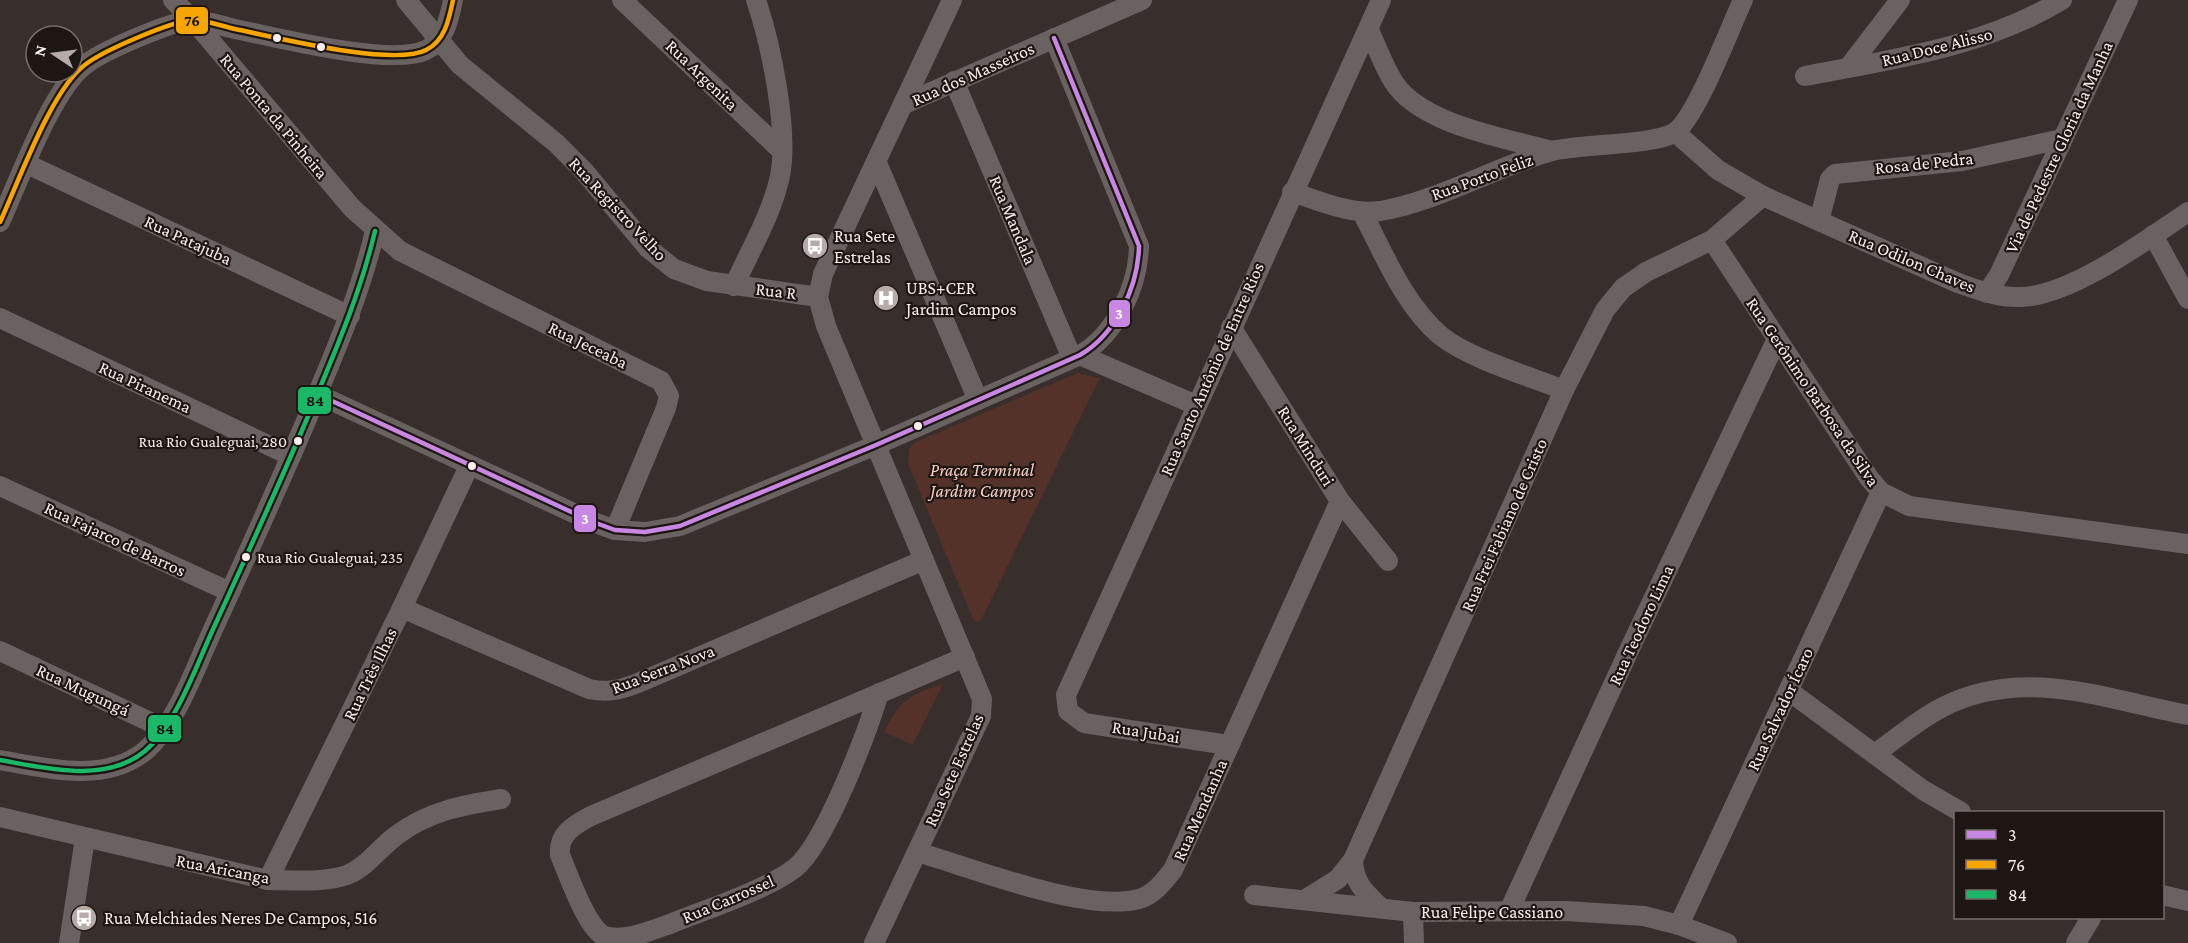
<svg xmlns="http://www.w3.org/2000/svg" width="2188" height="943" viewBox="0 0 2188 943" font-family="'Crimson Pro',serif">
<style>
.park{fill:#543129}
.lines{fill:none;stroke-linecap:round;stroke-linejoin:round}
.minor{stroke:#6a6260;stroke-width:20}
.bus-1-casing{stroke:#1e1613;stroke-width:9}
.bus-2-casing{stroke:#1e1613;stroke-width:9}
.bus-3-casing{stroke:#1e1613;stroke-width:9}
.bus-1{stroke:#c787e3;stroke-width:4.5}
.bus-2{stroke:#f7a600;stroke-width:4.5}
.bus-3{stroke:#1ab867;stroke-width:4.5}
.bus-dot{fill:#fbeeeb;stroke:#1e1613;stroke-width:2}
.labels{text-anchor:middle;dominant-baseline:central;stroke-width:4.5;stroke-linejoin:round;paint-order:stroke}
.bus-label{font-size:16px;fill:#fbeeeb;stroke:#1e1613;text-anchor:end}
.street-label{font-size:18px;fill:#fbeeeb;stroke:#1e1613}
.poi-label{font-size:18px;fill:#fbeeeb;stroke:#1e1613;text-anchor:start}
.park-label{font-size:18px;font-style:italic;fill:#f7cfc5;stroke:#1e1613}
.line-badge{stroke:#1e1613;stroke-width:2}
.badge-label{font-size:16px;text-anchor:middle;font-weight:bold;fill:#fff}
.pale-badge-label{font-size:16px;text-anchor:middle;font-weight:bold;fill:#111}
</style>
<rect width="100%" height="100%" fill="#382e2b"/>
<g class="park">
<path d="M 1077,373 L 1100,378 L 980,622 L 974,621 L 908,464 L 909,449 L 916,442 Z"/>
<path d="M 943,684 L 913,745 L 884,732 C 898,702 911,693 943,684 Z"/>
</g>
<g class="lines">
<g class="minor">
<path d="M 173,0 L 193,20 L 352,208 L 400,251 L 661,381 L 669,396 L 666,408 L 615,530"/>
<path d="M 406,0 L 460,65 L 556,143 L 583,170 L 648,248 L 674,269 L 707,281 L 818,297"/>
<path d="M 622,0 L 782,151"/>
<path d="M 1369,30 C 1377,47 1383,65 1393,81 C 1420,125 1506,138 1552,151"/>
<path d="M 1848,68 L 1900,0"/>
<path d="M 1805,76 C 1894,59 1984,47 2062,0"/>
<path d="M 954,81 L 1072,358"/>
<path d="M 904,104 L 1142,0"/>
<path d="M 877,163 L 978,400"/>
<path d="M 27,164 L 350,316"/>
<path d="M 1292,192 C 1320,201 1350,215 1380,211 C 1436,202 1497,166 1552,151 C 1581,144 1653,145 1674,133 C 1696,119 1730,27 1743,0"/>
<path d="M 1763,196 L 1958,283 C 1978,290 1999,298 2021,297 C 2071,296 2146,240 2188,212"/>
<path d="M 1362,212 C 1384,254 1404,305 1441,336 C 1470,359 1529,376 1564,390"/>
<path d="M 1819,221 L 1830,179 L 1835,174 L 1962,161 L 2062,139"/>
<path d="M 0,222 C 19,181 52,88 86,64 C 103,51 175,19 195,20 C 208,21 222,26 235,29 C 274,37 393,67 426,50 C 445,41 449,19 453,0"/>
<path d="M 2153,235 L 2188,299"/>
<path d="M 1712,240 L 1869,478 L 1881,492 L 1909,506 L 2188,544"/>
<path d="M 734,286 C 750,250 772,214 780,176 C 789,131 771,44 756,0"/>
<path d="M 1987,293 L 1999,275 L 2128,0"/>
<path d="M 0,318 L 291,456"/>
<path d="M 1231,327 L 1340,501 L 1388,561"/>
<path d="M 1080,355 L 1196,405"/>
<path d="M 317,394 L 593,522 L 615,530 L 645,532 L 680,526 L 876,445 L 1080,355 C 1116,334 1138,287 1139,246 L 1054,38"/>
<path d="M 0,486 L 230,592"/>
<path d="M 402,608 L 589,689 C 608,693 620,690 638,683 L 924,560"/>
<path d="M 0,651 L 165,729"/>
<path d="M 1789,691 L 1923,790 L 1961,812"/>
<path d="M 879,693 C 867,733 825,844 795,868 C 767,890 704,910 670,924 C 650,931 622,943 602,935 C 585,923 569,876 560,855 C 558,833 575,825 591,816 L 965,657"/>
<path d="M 1228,745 L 1084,723 L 1068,711 L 1066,695 L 1381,0"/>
<path d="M 1875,754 C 1897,738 1919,719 1943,707 C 2023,666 2105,699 2188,715"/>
<path d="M 0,760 C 45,768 105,784 145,751 C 177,724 197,663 215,625 C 247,555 279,485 309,414 C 334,354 360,295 375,231"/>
<path d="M 0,817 L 268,880 C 294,880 323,883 347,875 C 367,867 380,847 397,835 C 429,811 463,805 501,799"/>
<path d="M 917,852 C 973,868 1085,913 1139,899 C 1154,895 1164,881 1173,870 L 1340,501"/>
<path d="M 1353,860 C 1354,884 1365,892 1381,908"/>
<path d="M 268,880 L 402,608 L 469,466"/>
<path d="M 1254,895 L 1413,912 L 1566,911 L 1644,916 L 1679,925 L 1727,943"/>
<path d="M 2162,895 L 2188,901"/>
<path d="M 1306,899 L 1338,879 L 1353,860 L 1564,390 L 1605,310 L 1623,288 L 1646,272 L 1712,240 L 1763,196 L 1718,170 L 1675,132"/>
<path d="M 1509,911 L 1631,646 L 1776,341"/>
<path d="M 1413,912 L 1414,943"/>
<path d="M 1679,925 L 1881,492"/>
<path d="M 69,943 L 85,838"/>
<path d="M 874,943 L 981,716 L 982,699 L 826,326 L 818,297 L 823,274 L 952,0"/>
<path d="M 2076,943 L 2091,918"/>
</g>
<g class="bus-1-casing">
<path id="bus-1" d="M 317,394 L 593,522 L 615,530 L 645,532 L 680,526 L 876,445 L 1080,355 C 1116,334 1138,287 1139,246 L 1054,38"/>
</g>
<g class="bus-2-casing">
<path id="bus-2" d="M 0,222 C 19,181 52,88 86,64 C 103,51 175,19 195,20 C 208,21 222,26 235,29 C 274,37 393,67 426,50 C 445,41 449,19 453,0"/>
</g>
<g class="bus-3-casing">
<path id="bus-3" d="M 0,760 C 45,768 105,784 145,751 C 177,724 197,663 215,625 C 247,555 279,485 309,414 C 334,354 360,295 375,231"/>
</g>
<use href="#bus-1" class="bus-1"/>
<use href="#bus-2" class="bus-2"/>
<use href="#bus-3" class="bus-3"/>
</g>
<defs>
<g id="bus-disc" transform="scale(1.35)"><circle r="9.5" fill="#b7aba8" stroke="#1e1613"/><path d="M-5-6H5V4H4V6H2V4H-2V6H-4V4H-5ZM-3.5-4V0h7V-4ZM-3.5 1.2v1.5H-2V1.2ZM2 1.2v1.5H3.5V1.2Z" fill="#fff"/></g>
<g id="hospital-disc" transform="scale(1.35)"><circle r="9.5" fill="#b7aba8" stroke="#1e1613"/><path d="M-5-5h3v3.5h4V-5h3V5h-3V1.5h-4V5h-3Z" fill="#fff"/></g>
</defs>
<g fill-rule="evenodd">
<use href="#bus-disc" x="815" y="246"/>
<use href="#hospital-disc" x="886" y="298"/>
<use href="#bus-disc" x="84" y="918"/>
</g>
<g class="bus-dot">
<circle cx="277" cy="38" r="5"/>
<circle cx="321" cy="47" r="5"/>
<circle cx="918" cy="426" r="5"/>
<circle cx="298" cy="441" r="5"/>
<circle cx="472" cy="466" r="5"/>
<circle cx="246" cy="557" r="5"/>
</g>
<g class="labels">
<g class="bus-label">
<text x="287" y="441">Rua Rio Gualeguai, 280</text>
<text x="257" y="557" text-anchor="start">Rua Rio Gualeguai, 235</text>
</g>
<g class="street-label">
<text transform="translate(1937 47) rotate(-14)">Rua Doce Alisso</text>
<text transform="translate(973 74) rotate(-24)">Rua dos Masseiros</text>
<text transform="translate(702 75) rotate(44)">Rua Argenita</text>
<text transform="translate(274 116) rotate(50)">Rua Ponta da Pinheira</text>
<text transform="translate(2059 147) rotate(-65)">Via de Pedestre Gloria da Manha</text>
<text transform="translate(1924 163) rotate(-6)">Rosa de Pedra</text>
<text transform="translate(1482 177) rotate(-20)">Rua Porto Feliz</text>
<text transform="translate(618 209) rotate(47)">Rua Registro Velho</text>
<text transform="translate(1013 220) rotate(67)">Rua Mandala</text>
<text transform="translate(188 240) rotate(25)">Rua Patajuba</text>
<text transform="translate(1912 261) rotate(23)">Rua Odilon Chaves</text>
<text transform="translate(776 291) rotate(7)">Rua R</text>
<text transform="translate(588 345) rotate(26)">Rua Jeceaba</text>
<text transform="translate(1212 369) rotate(-66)">Rua Santo Antônio de Entre Rios</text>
<text transform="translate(145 387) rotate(25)">Rua Piranema</text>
<text transform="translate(1813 392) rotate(56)">Rua Gerônimo Barbosa da Silva</text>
<text transform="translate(1306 446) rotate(58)">Rua Minduri</text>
<text transform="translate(1504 525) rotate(-66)">Rua Frei Fabiano de Cristo</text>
<text transform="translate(115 539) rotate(25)">Rua Fajarco de Barros</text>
<text transform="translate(1641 625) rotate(-65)">Rua Teodoro Lima</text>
<text transform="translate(663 669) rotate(-21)">Rua Serra Nova</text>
<text transform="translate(370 674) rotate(-64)">Rua Três Ilhas</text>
<text transform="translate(83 690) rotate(25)">Rua Mugungá</text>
<text transform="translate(1780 709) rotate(-65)">Rua Salvador Ícaro</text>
<text transform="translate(1146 732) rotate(9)">Rua Jubai</text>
<text transform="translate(954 770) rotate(-66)">Rua Sete Estrelas</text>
<text transform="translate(1200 810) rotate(-66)">Rua Mendanha</text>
<text transform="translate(223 869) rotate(11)">Rua Aricanga</text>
<text transform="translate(728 899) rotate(-23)">Rua Carrossel</text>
<text x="1492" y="912">Rua Felipe Cassiano</text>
</g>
<g class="poi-label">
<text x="834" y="236">Rua Sete<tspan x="834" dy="21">Estrelas</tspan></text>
<text x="906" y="288">UBS+CER<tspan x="906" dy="21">Jardim Campos</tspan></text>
<text x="104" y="918">Rua Melchiades Neres De Campos, 516</text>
</g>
<g class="park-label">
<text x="982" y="470">Praça Terminal<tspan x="982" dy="21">Jardim Campos</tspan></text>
</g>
</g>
<g class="line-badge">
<rect x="175" y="6" width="34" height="29" rx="6" fill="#f7a600"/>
<rect x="1108" y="299" width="23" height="29" rx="6" fill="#c787e3"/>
<rect x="297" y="386" width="35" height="29" rx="6" fill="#1ab867"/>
<rect x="573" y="504" width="24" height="29" rx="6" fill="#c787e3"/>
<rect x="147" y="714" width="35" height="29" rx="6" fill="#1ab867"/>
</g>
<g class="badge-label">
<text x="1119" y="319">3</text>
<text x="585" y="524">3</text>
</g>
<g class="pale-badge-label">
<text x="192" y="26">76</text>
<text x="315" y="406">84</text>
<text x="165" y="734">84</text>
</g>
<rect x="1954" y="811" width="210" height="108" fill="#1e1613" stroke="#766c69" stroke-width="1.5"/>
<rect x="1966" y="830" width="30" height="9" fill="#c787e3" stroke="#766c69" stroke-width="1.5"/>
<text x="2008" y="841" font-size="18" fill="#fbeeeb">3</text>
<rect x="1966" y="860" width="30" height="9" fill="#f7a600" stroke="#766c69" stroke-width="1.5"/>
<text x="2008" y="871" font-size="18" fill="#fbeeeb">76</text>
<rect x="1966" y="890" width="30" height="9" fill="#1ab867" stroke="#766c69" stroke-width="1.5"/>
<text x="2008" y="901" font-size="18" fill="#fbeeeb">84</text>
<g transform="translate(54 54) rotate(283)"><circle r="28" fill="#1e1613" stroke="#766c69" stroke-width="1.5"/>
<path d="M0-4.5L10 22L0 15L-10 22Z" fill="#b7aba8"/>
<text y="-9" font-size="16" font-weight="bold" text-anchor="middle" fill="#fbeeeb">N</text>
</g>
</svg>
